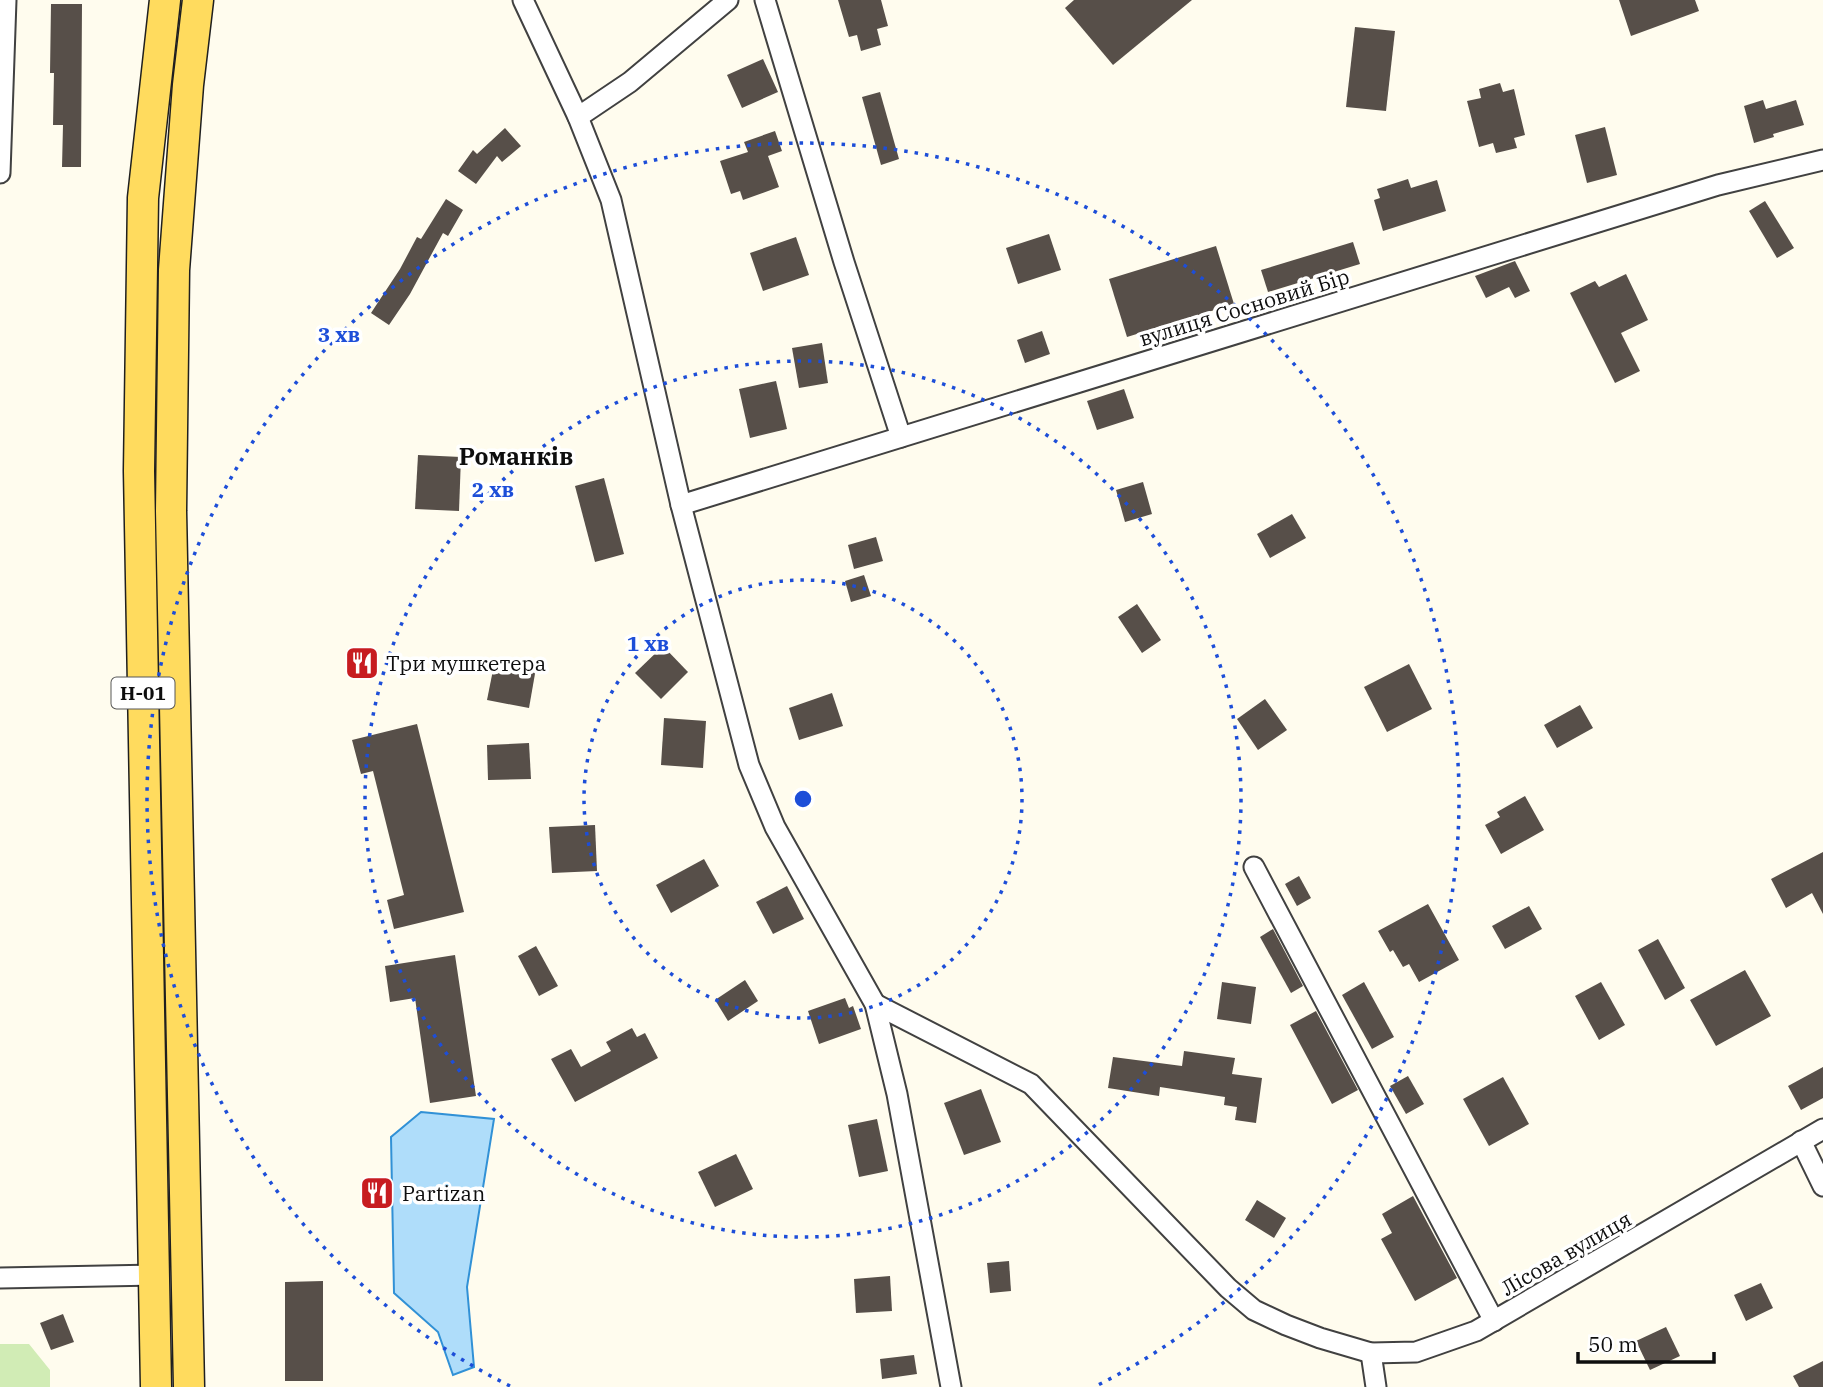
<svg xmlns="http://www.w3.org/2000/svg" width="1823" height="1387" viewBox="0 0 1823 1387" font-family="'IBM Plex Serif',serif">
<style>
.green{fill:#d1ecb5}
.water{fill:#afddfa;stroke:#3191d6;stroke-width:2}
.building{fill:#574f49}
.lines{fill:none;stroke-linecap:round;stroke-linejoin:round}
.street-casing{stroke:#414141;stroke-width:23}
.primary-casing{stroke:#1f1f1f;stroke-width:33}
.street{stroke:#fff;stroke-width:19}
.primary{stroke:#ffdb5e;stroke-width:30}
.ring{fill:none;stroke:#1d4ed8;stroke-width:3.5;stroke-dasharray:3.5 7}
.labels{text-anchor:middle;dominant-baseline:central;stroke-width:7;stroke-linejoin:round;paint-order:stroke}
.shield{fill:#fff;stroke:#565656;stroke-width:2}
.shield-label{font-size:19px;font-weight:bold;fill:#0e0e0e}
.street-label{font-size:21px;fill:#0e0e0e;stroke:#fff}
.poi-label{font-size:21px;fill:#0e0e0e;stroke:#fff;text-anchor:start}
.quarter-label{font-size:24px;font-weight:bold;fill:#0e0e0e;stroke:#fff}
.centre{fill:#1d4ed8;stroke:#fff;stroke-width:3.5}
.ring-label{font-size:21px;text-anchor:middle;font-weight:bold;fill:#1d4ed8;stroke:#fff;stroke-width:7;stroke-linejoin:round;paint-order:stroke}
</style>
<rect width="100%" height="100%" fill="#fffcee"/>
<path class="green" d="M 0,1344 L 29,1344 L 50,1370 L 50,1387 L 0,1387 Z"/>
<path class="water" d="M 421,1112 L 494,1119 L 467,1287 L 474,1367 L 453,1375 L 438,1332 L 394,1293 L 391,1137 Z"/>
<g class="building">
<path d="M 838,0 L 881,0 L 888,26 L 877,29 L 881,45 L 861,51 L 857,35 L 849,37 Z"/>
<path d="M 1074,0 L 1192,0 L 1113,65 L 1065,8 Z"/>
<path d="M 1619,0 L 1695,0 L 1699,11 L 1631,36 Z"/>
<path d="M 51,4 L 82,4 L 81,167 L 62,167 L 63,125 L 53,125 L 54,73 L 50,73 Z"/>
<path d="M 1355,27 L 1395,31 L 1386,111 L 1346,107 Z"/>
<path d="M 763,59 L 778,92 L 742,108 L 727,75 Z"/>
<path d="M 1500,83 L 1503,92 L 1514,89 L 1525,135 L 1514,138 L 1517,148 L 1496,153 L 1493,143 L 1479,147 L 1467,101 L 1481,98 L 1479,89 Z"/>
<path d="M 880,92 L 899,159 L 881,165 L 862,97 Z"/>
<path d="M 1763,100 L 1766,109 L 1796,100 L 1804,125 L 1773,134 L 1774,137 L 1754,143 L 1744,106 Z"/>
<path d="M 1605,127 L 1617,175 L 1587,183 L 1575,135 Z"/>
<path d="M 505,128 L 521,146 L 502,162 L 497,156 L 476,184 L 458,171 L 473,150 L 477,154 Z"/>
<path d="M 775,131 L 782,151 L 768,156 L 779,187 L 743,200 L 740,191 L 731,194 L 720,161 L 748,152 L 744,142 Z"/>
<path d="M 1408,179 L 1411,188 L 1437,180 L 1446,211 L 1383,231 L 1374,200 L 1380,198 L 1377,189 Z"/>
<path d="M 446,199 L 463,210 L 448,236 L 443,233 L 410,294 L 389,325 L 371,313 L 400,269 L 417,237 L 421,239 Z"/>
<path d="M 1765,201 L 1794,248 L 1777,258 L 1749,211 Z"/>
<path d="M 1049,234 L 1061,270 L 1018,284 L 1006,248 Z"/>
<path d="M 796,237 L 809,275 L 763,291 L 750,253 Z"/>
<path d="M 1353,242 L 1360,264 L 1268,292 L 1261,270 Z"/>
<path d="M 1216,246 L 1234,304 L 1127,337 L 1109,279 Z"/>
<path d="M 1515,261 L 1530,291 L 1515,298 L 1509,287 L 1486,298 L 1475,276 Z"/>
<path d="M 1626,274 L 1648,320 L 1621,333 L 1640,371 L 1615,383 L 1570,293 L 1595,281 L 1599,287 Z"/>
<path d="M 1042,331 L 1050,354 L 1025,363 L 1017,340 Z"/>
<path d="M 822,343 L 828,383 L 799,388 L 792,348 Z"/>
<path d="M 776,381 L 787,429 L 750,438 L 739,389 Z"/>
<path d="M 1124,389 L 1134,418 L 1097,430 L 1087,401 Z"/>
<path d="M 418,455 L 461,457 L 459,511 L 415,509 Z"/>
<path d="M 604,478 L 624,554 L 595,562 L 575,486 Z"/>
<path d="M 1143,482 L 1152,514 L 1125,522 L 1116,490 Z"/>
<path d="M 1292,514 L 1306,538 L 1270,558 L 1257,534 Z"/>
<path d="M 876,537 L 883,561 L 854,569 L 848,545 Z"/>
<path d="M 864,575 L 871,596 L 851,602 L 845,581 Z"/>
<path d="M 1137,604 L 1161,640 L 1142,653 L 1118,617 Z"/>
<path d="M 663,646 L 688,672 L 661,699 L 635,673 Z"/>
<path d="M 495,660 L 536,668 L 529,708 L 487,700 Z"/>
<path d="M 1409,664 L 1432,709 L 1387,732 L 1364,687 Z"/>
<path d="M 832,693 L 843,726 L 799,740 L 789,708 Z"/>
<path d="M 1265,699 L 1287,730 L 1258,750 L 1237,719 Z"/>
<path d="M 1580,705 L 1593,728 L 1557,748 L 1544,725 Z"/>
<path d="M 664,718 L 706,721 L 703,768 L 661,765 Z"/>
<path d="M 417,724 L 464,912 L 394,929 L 387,900 L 404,895 L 373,771 L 361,774 L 352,740 Z"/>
<path d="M 529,743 L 531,779 L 488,780 L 487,745 Z"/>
<path d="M 1525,796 L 1544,830 L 1501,854 L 1485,825 L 1500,817 L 1497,812 Z"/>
<path d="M 595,825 L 597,871 L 552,873 L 549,827 Z"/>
<path d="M 1823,852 L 1823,914 L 1812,893 L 1786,908 L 1771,879 Z"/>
<path d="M 704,859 L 719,886 L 671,913 L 656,885 Z"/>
<path d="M 1299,876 L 1311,898 L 1297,906 L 1285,884 Z"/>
<path d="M 787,886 L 804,919 L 773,934 L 756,902 Z"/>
<path d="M 1428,904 L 1459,960 L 1419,982 L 1409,964 L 1403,967 L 1393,950 L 1390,952 L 1378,931 Z"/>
<path d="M 1529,906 L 1542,929 L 1505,949 L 1492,926 Z"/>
<path d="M 1273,929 L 1303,986 L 1291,993 L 1260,937 Z"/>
<path d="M 1658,939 L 1685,988 L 1665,1000 L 1638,950 Z"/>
<path d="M 536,946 L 558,986 L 539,996 L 518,956 Z"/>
<path d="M 455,955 L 476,1096 L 430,1103 L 415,998 L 390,1002 L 385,966 Z"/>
<path d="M 1745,970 L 1771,1016 L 1716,1046 L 1690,1000 Z"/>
<path d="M 745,980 L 758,1001 L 728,1021 L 715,1000 Z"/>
<path d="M 1222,982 L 1256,987 L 1251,1024 L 1217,1019 Z"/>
<path d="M 1364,982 L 1394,1037 L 1372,1049 L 1342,995 Z"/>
<path d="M 1601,982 L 1625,1025 L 1599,1040 L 1575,996 Z"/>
<path d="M 845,998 L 849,1008 L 853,1006 L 861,1029 L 819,1044 L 808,1011 Z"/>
<path d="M 1316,1011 L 1358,1090 L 1332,1104 L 1290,1025 Z"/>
<path d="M 632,1028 L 637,1037 L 645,1033 L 658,1058 L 575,1102 L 551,1059 L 571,1049 L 581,1067 L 611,1051 L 606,1042 Z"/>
<path d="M 1184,1051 L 1235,1058 L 1232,1074 L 1262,1078 L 1256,1123 L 1235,1120 L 1237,1107 L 1224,1105 L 1225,1097 L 1160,1087 L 1159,1096 L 1108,1088 L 1113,1057 L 1182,1066 Z"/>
<path d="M 1823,1067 L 1823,1098 L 1801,1110 L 1788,1086 Z"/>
<path d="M 1408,1076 L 1424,1104 L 1406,1114 L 1390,1086 Z"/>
<path d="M 1503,1077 L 1529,1124 L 1489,1146 L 1463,1099 Z"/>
<path d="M 981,1089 L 1001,1142 L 964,1155 L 944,1103 Z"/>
<path d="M 877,1119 L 888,1171 L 859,1177 L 848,1125 Z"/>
<path d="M 736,1154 L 753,1189 L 715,1207 L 698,1172 Z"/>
<path d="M 1413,1196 L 1457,1278 L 1415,1301 L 1381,1239 L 1392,1233 L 1382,1214 Z"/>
<path d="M 1257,1200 L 1286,1218 L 1274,1238 L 1245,1220 Z"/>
<path d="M 1009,1261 L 1011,1291 L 990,1293 L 987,1263 Z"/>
<path d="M 890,1276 L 892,1311 L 856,1313 L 854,1279 Z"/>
<path d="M 323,1281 L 323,1381 L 285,1381 L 285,1282 Z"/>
<path d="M 1761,1283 L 1773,1308 L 1746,1321 L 1734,1295 Z"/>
<path d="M 63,1314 L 74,1342 L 51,1350 L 40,1323 Z"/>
<path d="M 1666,1327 L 1680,1356 L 1650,1370 L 1636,1341 Z"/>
<path d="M 914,1355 L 917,1374 L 882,1379 L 880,1359 Z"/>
<path d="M 1823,1361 L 1823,1387 L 1799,1387 L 1793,1376 Z"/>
</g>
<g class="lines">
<g class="street-casing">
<g id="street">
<path d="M 523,0 L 578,117 L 611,200 L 681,505 L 749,765 L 775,827 L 875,1004 L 897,1094 L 951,1387"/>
<path d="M 765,0 L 844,262 L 901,437"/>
<path d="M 578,117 L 630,82 L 728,0"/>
<path d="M 0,173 L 6,0"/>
<path d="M 681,505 L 1718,185 L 1823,160"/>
<path d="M 1254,867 L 1494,1321"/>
<path d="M 875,1004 L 1031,1084 L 1228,1288 L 1254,1310 L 1286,1325 L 1320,1338 L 1371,1353 L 1416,1352 L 1476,1331 L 1823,1129"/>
<path d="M 1801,1141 L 1823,1186"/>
<path d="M 0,1278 L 156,1275"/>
<path d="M 1371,1353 L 1376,1387"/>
</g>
</g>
<g class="primary-casing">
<g id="primary">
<path d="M 156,1387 L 139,471 L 143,198 L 165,0"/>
<path d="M 189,1387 L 171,511 L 174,270 L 188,85 L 198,0"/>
</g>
</g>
<use href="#street" class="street"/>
<use href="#primary" class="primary"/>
</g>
<g class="ring">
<circle cx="803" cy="799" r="219"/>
<circle cx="803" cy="799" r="438"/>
<path d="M510 1386A656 656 0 1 1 1096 1386"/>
</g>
<defs>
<g id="restaurant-square" transform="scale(1.75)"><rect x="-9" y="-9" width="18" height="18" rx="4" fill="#c71c21" stroke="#fff"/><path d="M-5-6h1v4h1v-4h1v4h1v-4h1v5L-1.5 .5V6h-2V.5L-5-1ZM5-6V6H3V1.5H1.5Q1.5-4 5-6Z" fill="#fff"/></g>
</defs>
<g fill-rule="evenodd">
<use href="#restaurant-square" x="362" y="663"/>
<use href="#restaurant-square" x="377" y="1193"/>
</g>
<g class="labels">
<rect class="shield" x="111.5" y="677.5" width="63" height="31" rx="5"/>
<g class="shield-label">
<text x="143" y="693">Н-01</text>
</g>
<g class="street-label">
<text transform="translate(1244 307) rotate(-17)">вулиця Сосновий Бір</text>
<text transform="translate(1566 1253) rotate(-30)">Лісова вулиця</text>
</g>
<g class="poi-label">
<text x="386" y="663">Три мушкетера</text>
<text x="402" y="1193">Partizan</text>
</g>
<g class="quarter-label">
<text x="516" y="456">Романків</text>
</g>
</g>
<circle cx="803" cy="799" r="10" class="centre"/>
<g class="ring-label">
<text x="339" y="342">3 хв</text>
<text x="493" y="497">2 хв</text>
<text x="648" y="651">1 хв</text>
</g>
<path d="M1578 1352v10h136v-10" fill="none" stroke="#0e0e0e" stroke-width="3.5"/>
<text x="1588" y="1352" font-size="21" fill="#0e0e0e" stroke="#ffffff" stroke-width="5" paint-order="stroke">50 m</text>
</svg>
